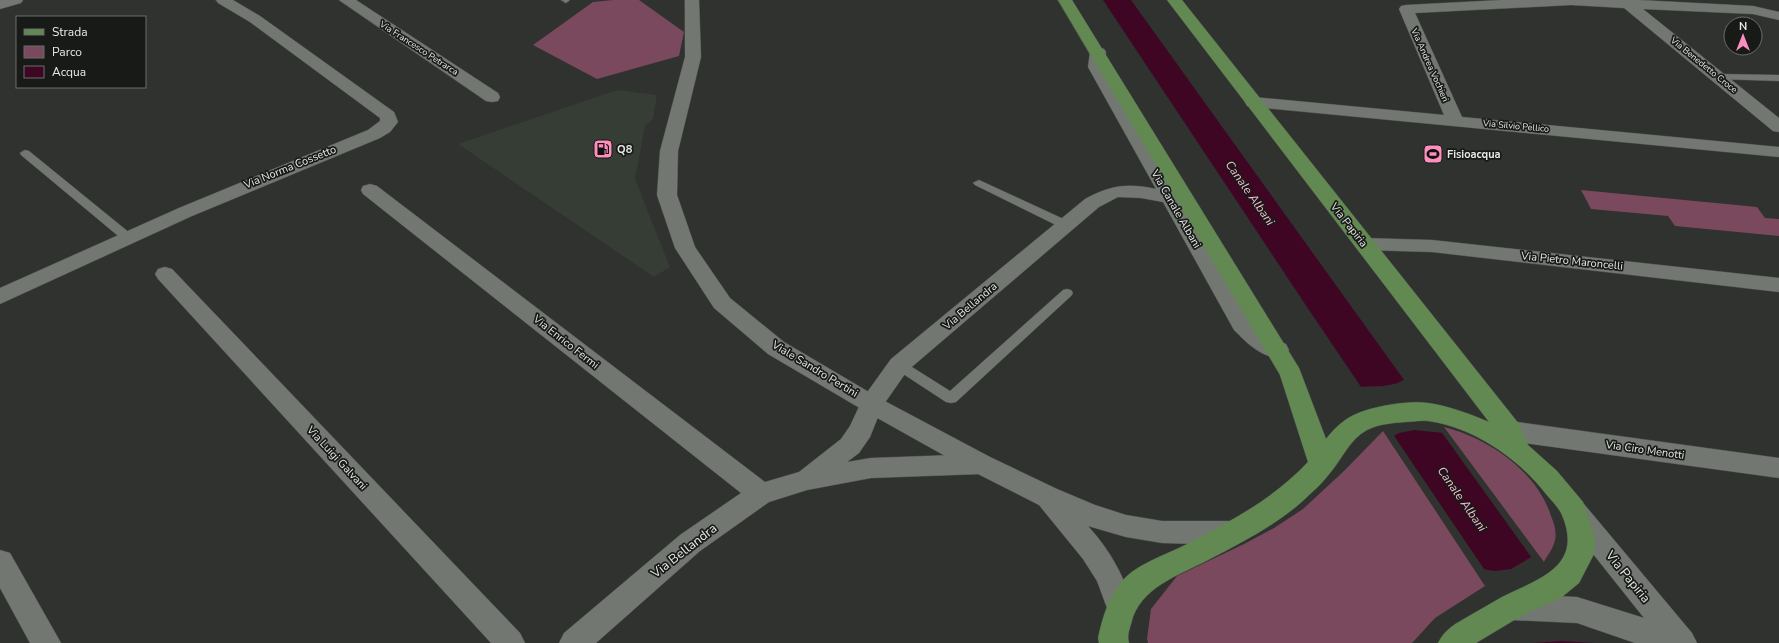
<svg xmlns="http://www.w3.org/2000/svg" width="1779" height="643" viewBox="0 0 1779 643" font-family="'Nunito Sans',sans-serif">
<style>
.built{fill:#363d34}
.green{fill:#7a495d}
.water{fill:#3f0624}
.pier{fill:#2f322e}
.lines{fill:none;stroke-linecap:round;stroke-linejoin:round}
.lane-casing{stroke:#4d504c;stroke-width:1}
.street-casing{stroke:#4d504c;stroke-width:1}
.secondary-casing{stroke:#4d504c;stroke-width:1}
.primary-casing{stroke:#4d504c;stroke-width:1}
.lane{fill:#737772;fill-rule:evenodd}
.street{fill:#737772;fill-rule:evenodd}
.secondary{fill:#737772;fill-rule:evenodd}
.primary{fill:#638952;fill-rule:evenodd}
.labels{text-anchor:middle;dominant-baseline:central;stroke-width:3.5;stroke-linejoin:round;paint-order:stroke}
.far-street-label{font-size:9px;fill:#e7e9e6;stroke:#181a18}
.poi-label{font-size:11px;font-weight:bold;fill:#e7e9e6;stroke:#181a18;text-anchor:start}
.street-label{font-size:11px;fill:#e7e9e6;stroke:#181a18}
.water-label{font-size:12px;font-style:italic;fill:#feb9d4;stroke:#181a18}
.near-street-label{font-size:13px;fill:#e7e9e6;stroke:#181a18}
</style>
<rect width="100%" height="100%" fill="#2f322e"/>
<path class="built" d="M 617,90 L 657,95 L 653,119 L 645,126 L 635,179 L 670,267 L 654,277 L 458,144 Z"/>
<g class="green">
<path d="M 613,0 L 639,0 L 684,32 L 679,56 L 597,79 L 533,45 L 593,2 Z"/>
<path d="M 1581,190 L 1757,207 L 1765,218 L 1779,219 L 1779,236 L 1675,226 L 1668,216 L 1591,209 Z"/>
<path d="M 1444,427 C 1488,438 1537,471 1551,516 C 1554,523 1557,532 1555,540 C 1554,547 1547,556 1544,562 Z"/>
<path d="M 1383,431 L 1485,586 L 1435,618 L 1412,643 L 1148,643 L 1147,639 L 1151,609 L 1177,576 L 1244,544 L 1274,528 L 1303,509 L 1345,470 Z"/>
</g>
<path class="water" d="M 1103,0 L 1131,0 L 1593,643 L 1534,643 L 1307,307 Z"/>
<g class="pier">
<path d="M 1405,379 L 1444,433 L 1414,430 L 1399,433 L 1392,437 L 1359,387 L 1384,386 L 1398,383 Z"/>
<path d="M 1533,556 L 1595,642 L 1595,643 L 1561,641 L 1532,643 L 1482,569 L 1495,571 L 1511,569 Z"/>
</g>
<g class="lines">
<g class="lane-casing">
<g id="lane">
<path d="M 561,0 L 570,0 L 566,3 Z"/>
<path d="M 1720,74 L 1779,75 L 1779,81 L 1717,79 L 1715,77 L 1717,75 Z"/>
<path d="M 25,150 L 29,151 L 131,234 L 133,237 L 131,240 L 123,240 L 21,155 L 20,153 Z"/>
<path d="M 979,180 L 1070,222 L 1072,225 L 1070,228 L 1062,228 L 975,185 L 973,183 Z"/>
<path d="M 1067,289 L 1071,290 L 1073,293 L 1071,296 L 956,402 L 951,403 L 946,402 L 894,368 L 892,365 L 894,362 L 899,360 L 904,362 L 950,391 L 1063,290 Z"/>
</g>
</g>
<g class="street-casing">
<g id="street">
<path d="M 0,0 L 23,0 L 21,3 L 0,9 Z"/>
<path d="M 216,0 L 233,0 L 260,16 L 394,112 L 398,122 L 390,132 L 380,138 L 192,216 L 0,304 L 0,288 L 179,208 L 368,130 L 380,121 L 380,118 L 250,22 L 218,3 Z"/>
<path d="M 339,0 L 356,0 L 498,93 L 500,97 L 498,101 L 492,102 L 486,101 Z"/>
<path d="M 1502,0 L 1639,0 L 1753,6 L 1779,12 L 1779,20 L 1753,14 L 1643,9 L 1779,118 L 1779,132 L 1773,131 L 1624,8 L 1571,5 L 1415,13 L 1462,117 L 1779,147 L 1779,157 L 1253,107 L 1247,106 L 1245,102 L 1247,98 L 1253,97 L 1444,115 L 1399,9 L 1401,6 L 1406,5 Z"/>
<path d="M 1098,47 L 1104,49 L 1106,52 L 1104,67 L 1250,320 L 1267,336 L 1286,344 L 1289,350 L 1286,356 C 1265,362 1248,344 1234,330 L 1163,202 L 1141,198 L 1118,197 L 1099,207 L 907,371 L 882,407 L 870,437 L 859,453 L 847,462 L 871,458 L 981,454 L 990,457 L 994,464 L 990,471 L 981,474 L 871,478 L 807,490 L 769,502 L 700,551 L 596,643 L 559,643 L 564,633 L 680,535 L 741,493 L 363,194 L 361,190 L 363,186 L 370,184 L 377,186 L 765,482 L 799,472 L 841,439 L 850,426 L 863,398 L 891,359 L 1085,199 C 1111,185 1127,183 1156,189 L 1088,67 L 1090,52 L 1092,49 Z"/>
<path d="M 1364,238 L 1432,240 L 1779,278 L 1779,292 L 1432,252 L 1364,250 L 1357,249 L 1354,244 L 1357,239 Z"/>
<path d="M 165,267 L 172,269 L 520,633 L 525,643 L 491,643 L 158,279 L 155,274 L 158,269 Z"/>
<path d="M 1510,421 L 1779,458 L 1779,478 L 1510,441 L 1501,438 L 1498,431 L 1501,424 Z"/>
<path d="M 0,550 L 10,553 L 61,643 L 30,643 L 0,588 Z"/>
</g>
</g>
<g class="secondary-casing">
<g id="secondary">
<path d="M 685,0 L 699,0 L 701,57 L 678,151 L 677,195 L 695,247 L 730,298 L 784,342 L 879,398 L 990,457 L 1057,489 L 1095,505 L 1126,515 L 1162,521 L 1233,521 L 1243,525 L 1246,533 L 1243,541 L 1233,545 L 1162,543 L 1126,537 L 1088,526 C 1112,553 1122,573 1134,607 L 1130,616 L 1120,620 L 1110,616 L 1097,581 L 1083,559 L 1039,505 L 972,471 L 863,410 L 768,354 L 714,308 L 675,248 L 657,195 L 660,151 L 685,57 Z"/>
<path d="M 1575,501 L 1584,504 L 1692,633 L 1697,643 L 1635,643 L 1577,623 L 1511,620 L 1501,616 L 1497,607 L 1501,598 L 1511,594 L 1577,597 L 1644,618 L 1566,520 L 1562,512 L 1566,504 Z"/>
</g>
</g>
<g class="primary-casing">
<path id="primary" d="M 1058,0 L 1072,0 L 1299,368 L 1326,439 C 1332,431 1341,422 1350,417 C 1367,407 1408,400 1428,403 C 1449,406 1470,414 1489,422 L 1167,0 L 1182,0 L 1519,424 L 1528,445 L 1557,471 L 1583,502 L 1595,538 L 1594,554 L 1579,583 L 1562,597 L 1521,616 L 1476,643 L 1438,643 C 1445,629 1455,624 1469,616 C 1480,610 1491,603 1502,597 C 1538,579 1584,567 1562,515 C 1559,508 1551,500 1546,494 C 1518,458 1473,427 1428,421 C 1420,420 1412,422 1405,422 C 1392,423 1379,424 1367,430 C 1349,440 1343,458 1330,473 C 1324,481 1317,488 1309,495 C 1282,522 1244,541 1210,559 C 1180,575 1139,587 1131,624 C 1129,631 1127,636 1129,643 L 1099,643 L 1098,638 C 1103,616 1108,598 1123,580 C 1138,563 1171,553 1191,542 C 1235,519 1274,498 1308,462 L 1280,375 Z"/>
</g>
<use href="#lane" class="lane"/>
<use href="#street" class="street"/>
<use href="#secondary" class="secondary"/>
<use href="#primary" class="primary"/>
</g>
<defs>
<g id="fuel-square" transform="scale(1)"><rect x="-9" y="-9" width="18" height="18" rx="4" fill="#fe8ebe" stroke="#181a18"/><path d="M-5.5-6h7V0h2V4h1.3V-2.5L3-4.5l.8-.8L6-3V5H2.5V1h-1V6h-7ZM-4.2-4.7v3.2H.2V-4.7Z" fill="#111"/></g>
<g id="stadium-square" transform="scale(1)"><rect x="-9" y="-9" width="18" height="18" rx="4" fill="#fe8ebe" stroke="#181a18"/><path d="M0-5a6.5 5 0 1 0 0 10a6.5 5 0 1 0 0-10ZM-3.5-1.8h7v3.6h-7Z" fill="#111"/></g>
</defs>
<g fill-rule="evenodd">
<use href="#fuel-square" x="603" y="149"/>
<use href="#stadium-square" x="1433" y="154"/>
</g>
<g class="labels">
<g class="far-street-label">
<text transform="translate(419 48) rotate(33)">Via Francesco Petrarca</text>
<text transform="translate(1430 65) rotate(66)">Via Andrea Vochieri</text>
<text transform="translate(1704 65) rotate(39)">Via Benedetto Croce</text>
<text transform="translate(1516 126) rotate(5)">Via Silvio Pellico</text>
</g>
<g class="poi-label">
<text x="617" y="149">Q8</text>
<text x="1447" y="154">Fisioacqua</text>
</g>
<g class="street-label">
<text transform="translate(290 167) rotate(-22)">Via Norma Cossetto</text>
<text transform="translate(1176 209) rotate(60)">Via Canale Albani</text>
<text transform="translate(1349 225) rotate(52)">Via Papiria</text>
<text transform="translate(1572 261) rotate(6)">Via Pietro Maroncelli</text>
<text transform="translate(970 306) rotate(-40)">Via Bellandra</text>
<text transform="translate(566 342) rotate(38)">Via Enrico Fermi</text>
<text transform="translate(815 369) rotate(31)">Viale Sandro Pertini</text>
<text transform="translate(1645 450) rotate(8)">Via Ciro Menotti</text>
<text transform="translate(337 458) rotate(47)">Via Luigi Galvani</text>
</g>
<g class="water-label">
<text transform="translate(1250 193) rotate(55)">Canale Albani</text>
<text transform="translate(1462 499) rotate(55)">Canale Albani</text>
</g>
<g class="near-street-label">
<text transform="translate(684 551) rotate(-38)">Via Bellandra</text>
<text transform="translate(1628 577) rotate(51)">Via Papiria</text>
</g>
</g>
<rect x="16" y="16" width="130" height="72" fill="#181a18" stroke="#6b6d6a"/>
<rect x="24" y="29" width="20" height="6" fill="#638952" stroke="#6b6d6a"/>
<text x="52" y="36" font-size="12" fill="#e7e9e6">Strada</text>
<rect x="24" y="46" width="20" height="12" fill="#7a495d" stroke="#6b6d6a"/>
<text x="52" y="56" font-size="12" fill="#e7e9e6">Parco</text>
<rect x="24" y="66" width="20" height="12" fill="#3f0624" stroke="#6b6d6a"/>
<text x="52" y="76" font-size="12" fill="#e7e9e6">Acqua</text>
<g transform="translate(1743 36)"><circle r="19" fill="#181a18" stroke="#6b6d6a"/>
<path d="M0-3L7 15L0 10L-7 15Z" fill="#fe8ebe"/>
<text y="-6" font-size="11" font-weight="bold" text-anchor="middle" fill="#e7e9e6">N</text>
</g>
</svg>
